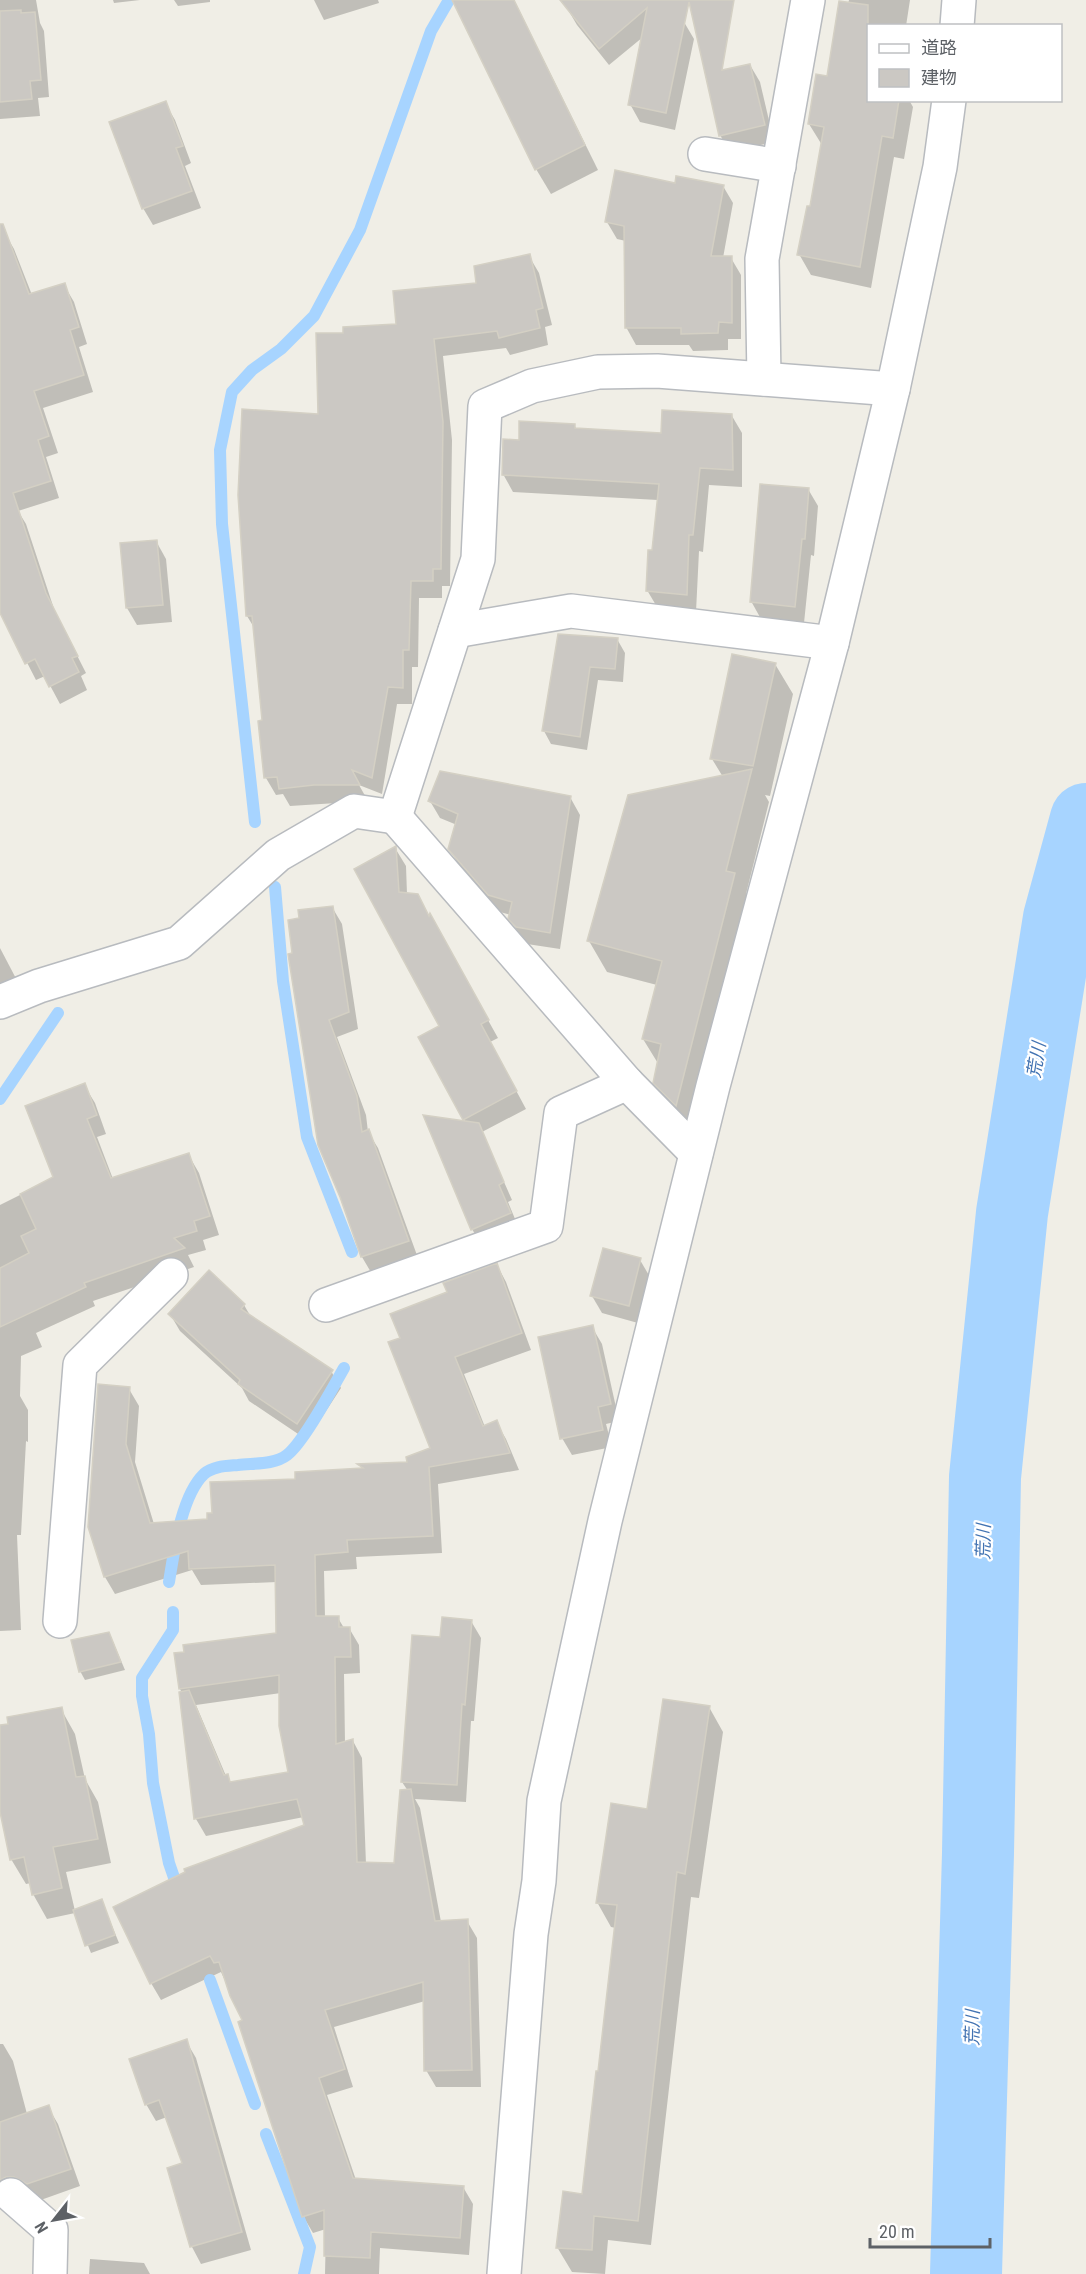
<svg xmlns="http://www.w3.org/2000/svg" width="1086" height="2274" viewBox="0 0 1086 2274" font-family="'Roboto Condensed','Noto Sans JP',sans-serif">
<style>
.shadow{fill:#0003;fill-rule:evenodd}
.lines{fill:none;stroke-linecap:round;stroke-linejoin:round}
.stream{stroke:#a7d4ff;stroke-width:12}
.river{stroke:#a7d4ff;stroke-width:72}
.building{fill:#cbc8c3;stroke:#d4d0c4;stroke-width:1.5}
.minor-casing{stroke:#b8bbbf;stroke-width:36}
.minor{stroke:#fff;stroke-width:33}
.labels{text-anchor:middle;dominant-baseline:central;stroke-width:4.5;stroke-linejoin:round;paint-order:stroke}
.water-label{font-size:18px;font-style:italic;fill:#4273b2;stroke:#fff}
</style>
<rect width="100%" height="100%" fill="#f0eee6"/>
<g class="shadow">
<path d="M 0,0 L 36,0 L 40,23 L 44,31 L 49,97 L 38,98 L 40,116 L 0,119 Z"/>
<path d="M 113,0 L 140,0 L 114,3 Z"/>
<path d="M 174,0 L 210,0 L 210,2 L 178,6 Z"/>
<path d="M 314,0 L 378,0 L 379,3 L 324,20 Z"/>
<path d="M 480,0 L 514,0 L 598,170 L 551,194 L 536,169 Z"/>
<path d="M 577,0 L 665,0 L 684,22 L 694,39 L 675,130 L 640,122 L 630,104 L 643,37 L 609,65 L 577,25 L 567,8 Z"/>
<path d="M 849,0 L 910,0 L 906,26 L 868,26 L 868,100 L 909,100 L 913,107 L 904,159 L 894,157 L 871,288 L 811,275 L 799,254 L 811,208 L 822,145 L 809,124 L 828,78 Z"/>
<path d="M 750,65 L 760,82 L 774,142 L 730,152 L 720,135 Z"/>
<path d="M 165,103 L 175,120 L 191,163 L 185,166 L 201,208 L 153,225 L 143,208 Z"/>
<path d="M 676,185 L 723,186 L 733,203 L 723,258 L 731,258 L 741,275 L 741,339 L 728,339 L 728,350 L 693,351 L 689,345 L 636,345 L 626,327 L 626,241 L 617,239 L 607,222 Z"/>
<path d="M 4,232 L 14,249 L 32,295 L 64,285 L 74,302 L 87,344 L 79,347 L 93,392 L 43,408 L 58,453 L 46,457 L 59,498 L 18,511 L 26,524 L 55,612 L 86,673 L 81,676 L 87,690 L 60,704 L 45,676 L 36,680 L 0,610 L 0,233 Z"/>
<path d="M 529,256 L 539,273 L 552,325 L 545,327 L 548,345 L 510,355 L 506,348 L 443,356 L 452,440 L 450,586 L 442,586 L 442,598 L 419,598 L 418,667 L 412,667 L 412,704 L 397,704 L 382,794 L 359,785 L 368,801 L 290,806 L 283,794 L 276,795 L 266,778 L 260,722 L 264,722 L 255,629 L 247,616 L 320,415 L 345,334 L 398,326 Z"/>
<path d="M 732,416 L 742,433 L 742,487 L 709,485 L 703,552 L 699,551 L 696,612 L 657,607 L 647,590 L 658,500 L 513,492 L 503,474 L 520,442 L 574,425 L 577,430 L 662,435 Z"/>
<path d="M 808,489 L 818,506 L 814,556 L 811,555 L 804,623 L 761,619 L 751,601 Z"/>
<path d="M 156,541 L 166,559 L 172,622 L 137,625 L 127,608 Z"/>
<path d="M 559,635 L 617,639 L 625,653 L 623,682 L 598,680 L 587,750 L 551,744 L 544,731 Z"/>
<path d="M 775,664 L 793,694 L 770,796 L 765,795 L 769,802 L 746,894 L 752,905 L 694,1135 L 673,1114 L 655,1083 L 659,1065 L 643,1039 L 657,985 L 607,972 L 589,941 L 723,777 L 712,759 Z"/>
<path d="M 570,797 L 580,815 L 560,949 L 527,944 L 520,936 L 510,918 L 511,915 L 500,912 L 460,867 L 450,849 L 457,825 L 440,818 L 430,801 Z"/>
<path d="M 395,848 L 406,866 L 407,894 L 439,932 L 498,1038 L 490,1042 L 526,1109 L 482,1132 L 512,1200 L 508,1202 L 520,1231 L 482,1246 L 472,1229 L 466,1123 L 420,1038 L 441,1027 L 356,869 Z"/>
<path d="M 332,907 L 342,924 L 358,1029 L 337,1037 L 366,1115 L 368,1132 L 378,1148 L 418,1258 L 372,1274 L 362,1257 L 341,1196 L 294,954 L 300,919 Z"/>
<path d="M 0,948 L 21,988 L 0,998 Z"/>
<path d="M 84,1085 L 95,1103 L 106,1134 L 97,1137 L 113,1179 L 188,1154 L 199,1173 L 219,1235 L 203,1240 L 206,1250 L 188,1255 L 194,1267 L 93,1301 L 95,1306 L 36,1333 L 42,1347 L 21,1356 L 20,1396 L 28,1410 L 28,1442 L 26,1441 L 21,1535 L 17,1535 L 21,1630 L 0,1631 L 0,1205 L 54,1178 Z"/>
<path d="M 640,1260 L 650,1277 L 638,1323 L 602,1313 L 592,1296 Z"/>
<path d="M 497,1265 L 506,1282 L 531,1350 L 464,1374 L 485,1427 L 496,1422 L 506,1439 L 519,1470 L 438,1484 L 442,1553 L 356,1557 L 357,1569 L 324,1571 L 325,1618 L 338,1618 L 344,1628 L 349,1628 L 359,1645 L 360,1673 L 344,1674 L 345,1743 L 353,1741 L 362,1758 L 366,1864 L 396,1865 L 408,1791 L 402,1782 L 441,1639 L 471,1621 L 481,1638 L 474,1721 L 471,1721 L 466,1802 L 415,1799 L 420,1808 L 441,1922 L 467,1921 L 477,1938 L 481,2087 L 436,2087 L 426,2070 L 425,2001 L 334,2027 L 353,2087 L 327,2095 L 356,2180 L 463,2187 L 473,2204 L 469,2255 L 380,2248 L 379,2274 L 325,2274 L 326,2229 L 313,2233 L 303,2216 L 244,2021 L 221,1972 L 161,2000 L 151,1983 L 306,1826 L 304,1817 L 206,1836 L 196,1819 L 181,1693 L 182,1693 L 180,1689 L 278,1634 L 277,1582 L 201,1585 L 192,1570 L 115,1594 L 105,1577 L 89,1527 L 129,1389 L 139,1406 L 135,1462 L 154,1524 L 209,1520 L 297,1480 L 362,1469 L 360,1466 L 409,1463 L 432,1448 L 402,1338 L 449,1292 ZM 281,1693 L 290,1773 L 231,1783 L 226,1776 L 196,1705 Z"/>
<path d="M 244,1305 L 251,1317 L 331,1371 L 341,1388 L 307,1440 L 249,1401 L 242,1388 L 180,1331 L 170,1314 Z"/>
<path d="M 592,1327 L 602,1344 L 619,1421 L 606,1424 L 612,1447 L 572,1455 L 562,1438 Z"/>
<path d="M 113,1642 L 125,1670 L 85,1680 L 80,1671 Z"/>
<path d="M 709,1707 L 723,1732 L 699,1898 L 691,1897 L 651,2245 L 608,2240 L 605,2274 L 572,2272 L 557,2247 L 583,2196 L 616,1928 L 611,1927 L 597,1902 L 648,1811 Z"/>
<path d="M 61,1709 L 75,1734 L 85,1779 L 98,1802 L 111,1863 L 66,1872 L 75,1911 L 102,1901 L 119,1943 L 91,1953 L 75,1913 L 47,1919 L 33,1894 L 31,1883 L 26,1884 L 11,1859 L 0,1802 L 0,1734 Z"/>
<path d="M 186,2041 L 196,2058 L 251,2250 L 201,2264 L 192,2247 L 169,2169 L 184,2164 L 167,2117 L 156,2121 L 146,2104 Z"/>
<path d="M 0,2044 L 3,2044 L 13,2061 L 27,2114 L 48,2107 L 58,2124 L 80,2186 L 38,2201 L 0,2194 Z"/>
<path d="M 90,2259 L 144,2263 L 150,2274 L 89,2274 Z"/>
</g>
<g class="lines">
<g class="stream">
<path d="M 255,822 L 222,524 L 220,450 L 232,392 L 252,370 L 281,349 L 314,316 L 360,230 L 431,31 L 449,0"/>
<path d="M 275,887 L 283,981 L 307,1137 L 352,1252"/>
<path d="M 0,1099 L 58,1013"/>
<path d="M 169,1582 C 174,1552 181,1496 204,1474 C 213,1466 227,1466 238,1465 C 253,1463 274,1465 287,1455 C 304,1442 332,1389 344,1368"/>
<path d="M 173,1612 L 173,1630 L 142,1678 L 142,1696 L 149,1734 L 153,1783 L 169,1863 L 179,1892"/>
<path d="M 210,1980 L 255,2104"/>
<path d="M 266,2134 L 310,2247 L 304,2274"/>
</g>
<path class="river" d="M 966,2274 L 978,1853 L 985,1477 L 1012,1213 L 1059,918 L 1086,819"/>
</g>
<g class="building">
<path d="M 452,0 L 514,0 L 585,145 L 535,170 Z"/>
<path d="M 560,0 L 734,0 L 722,70 L 750,64 L 765,125 L 719,136 L 689,2 L 666,113 L 628,105 L 647,8 L 599,49 Z"/>
<path d="M 839,1 L 868,5 L 868,100 L 899,100 L 893,138 L 882,136 L 860,267 L 797,255 L 807,206 L 810,206 L 824,127 L 808,124 L 816,74 L 827,76 Z"/>
<path d="M 21,10 L 21,13 L 35,12 L 41,80 L 30,81 L 32,99 L 0,102 L 0,11 Z"/>
<path d="M 166,101 L 183,146 L 176,148 L 192,191 L 142,209 L 109,122 Z"/>
<path d="M 615,170 L 675,183 L 676,176 L 724,185 L 711,256 L 732,256 L 732,323 L 719,322 L 718,333 L 681,334 L 681,328 L 625,328 L 624,226 L 605,222 Z"/>
<path d="M 0,224 L 3,224 L 29,294 L 65,283 L 79,327 L 70,330 L 84,375 L 34,391 L 49,436 L 38,440 L 51,481 L 13,493 L 46,593 L 78,656 L 72,658 L 79,672 L 49,687 L 35,659 L 25,664 L 0,613 Z"/>
<path d="M 530,254 L 543,308 L 536,310 L 540,328 L 499,338 L 497,331 L 434,339 L 443,422 L 441,569 L 433,569 L 433,581 L 411,581 L 409,650 L 403,650 L 403,688 L 388,687 L 372,778 L 352,770 L 360,785 L 314,785 L 279,789 L 277,777 L 264,778 L 258,721 L 262,720 L 252,616 L 246,616 L 238,495 L 242,409 L 318,414 L 316,333 L 343,333 L 343,327 L 396,324 L 393,291 L 476,283 L 474,266 Z"/>
<path d="M 662,410 L 732,414 L 733,470 L 700,468 L 693,535 L 689,535 L 687,595 L 646,591 L 648,550 L 652,550 L 659,484 L 502,475 L 503,439 L 519,440 L 519,421 L 575,424 L 575,428 L 661,433 Z"/>
<path d="M 760,484 L 809,488 L 805,539 L 802,539 L 795,607 L 750,602 Z"/>
<path d="M 157,540 L 163,605 L 126,608 L 120,543 Z"/>
<path d="M 558,634 L 618,638 L 615,669 L 590,667 L 580,737 L 542,731 Z"/>
<path d="M 732,654 L 776,663 L 753,766 L 710,759 Z"/>
<path d="M 752,769 L 726,871 L 735,873 L 676,1106 L 653,1083 L 661,1044 L 642,1039 L 662,961 L 587,941 L 628,795 Z"/>
<path d="M 440,771 L 571,796 L 550,933 L 516,927 L 508,919 L 512,902 L 488,895 L 448,849 L 458,814 L 428,801 Z"/>
<path d="M 396,846 L 399,892 L 418,894 L 429,916 L 430,913 L 489,1020 L 481,1024 L 517,1091 L 463,1120 L 418,1037 L 439,1026 L 354,869 Z"/>
<path d="M 333,906 L 349,1012 L 329,1020 L 357,1096 L 362,1132 L 369,1129 L 409,1241 L 361,1257 L 340,1197 L 318,1145 L 288,954 L 292,953 L 288,920 L 299,918 L 298,910 Z"/>
<path d="M 85,1083 L 97,1115 L 87,1119 L 111,1178 L 189,1153 L 210,1216 L 194,1221 L 197,1231 L 174,1238 L 185,1248 L 84,1283 L 86,1287 L 0,1327 L 0,1268 L 29,1253 L 21,1236 L 36,1229 L 20,1194 L 53,1177 L 25,1106 Z"/>
<path d="M 423,1115 L 479,1123 L 504,1182 L 499,1185 L 511,1213 L 471,1230 Z"/>
<path d="M 603,1248 L 641,1258 L 629,1306 L 590,1296 Z"/>
<path d="M 497,1263 L 522,1333 L 455,1357 L 483,1426 L 497,1420 L 510,1453 L 429,1467 L 433,1536 L 347,1540 L 348,1552 L 315,1555 L 316,1616 L 339,1616 L 339,1627 L 350,1627 L 351,1657 L 335,1657 L 336,1744 L 353,1739 L 357,1862 L 394,1863 L 400,1790 L 411,1789 L 435,1921 L 468,1919 L 472,2070 L 424,2071 L 423,1982 L 325,2010 L 345,2069 L 319,2078 L 353,2178 L 464,2186 L 460,2238 L 371,2232 L 370,2258 L 324,2256 L 324,2210 L 302,2217 L 238,2022 L 242,2020 L 230,1996 L 219,1962 L 214,1963 L 210,1956 L 150,1984 L 113,1907 L 185,1872 L 184,1869 L 304,1825 L 297,1799 L 194,1819 L 179,1692 L 189,1690 L 224,1775 L 228,1774 L 230,1782 L 288,1772 L 279,1726 L 279,1675 L 179,1689 L 174,1653 L 184,1652 L 183,1645 L 276,1633 L 275,1565 L 189,1569 L 188,1551 L 104,1577 L 88,1527 L 98,1384 L 130,1387 L 126,1444 L 150,1523 L 207,1519 L 207,1513 L 212,1513 L 210,1482 L 295,1479 L 295,1472 L 363,1468 L 357,1464 L 407,1462 L 406,1457 L 430,1448 L 388,1342 L 400,1338 L 390,1314 L 447,1292 L 443,1283 Z"/>
<path d="M 209,1270 L 245,1304 L 241,1309 L 333,1370 L 297,1424 L 238,1384 L 240,1380 L 168,1314 Z"/>
<path d="M 593,1325 L 611,1404 L 598,1407 L 603,1430 L 560,1439 L 538,1337 Z"/>
<path d="M 442,1617 L 472,1620 L 465,1705 L 462,1704 L 457,1785 L 401,1782 L 412,1635 L 440,1637 Z"/>
<path d="M 109,1632 L 121,1662 L 79,1672 L 71,1640 Z"/>
<path d="M 663,1699 L 710,1706 L 685,1874 L 677,1872 L 638,2221 L 594,2216 L 592,2250 L 556,2248 L 563,2191 L 582,2194 L 596,2071 L 598,2071 L 617,1905 L 596,1903 L 611,1803 L 647,1809 Z"/>
<path d="M 62,1707 L 76,1777 L 85,1776 L 98,1839 L 53,1847 L 62,1888 L 32,1895 L 24,1857 L 10,1860 L 0,1812 L 0,1725 L 8,1724 L 7,1717 Z"/>
<path d="M 102,1899 L 115,1935 L 85,1946 L 73,1910 Z"/>
<path d="M 187,2039 L 242,2232 L 190,2247 L 167,2168 L 182,2163 L 159,2100 L 145,2105 L 129,2059 Z"/>
<path d="M 49,2105 L 71,2169 L 27,2184 L 14,2177 L 6,2177 L 0,2180 L 0,2122 Z"/>
</g>
<g class="lines">
<g class="minor-casing">
<g id="minor">
<path d="M 957,26 L 959,0"/>
<path d="M 705,154 L 779,166"/>
<path d="M 764,379 L 762,259 L 808,0"/>
<path d="M 455,631 L 571,611 L 832,643"/>
<path d="M 395,817 L 627,1083 L 696,1153"/>
<path d="M 0,1002 L 39,986 L 179,943 L 278,855 L 354,811 L 395,817 L 478,559 L 485,406 L 532,386 L 598,372 L 657,371 L 893,389"/>
<path d="M 326,1305 L 546,1226 L 561,1113 L 627,1083"/>
<path d="M 60,1621 L 80,1365 L 171,1275"/>
<path d="M 11,2195 L 51,2230 L 50,2274"/>
<path d="M 504,2274 L 531,1934 L 539,1881 L 544,1801 L 605,1521 L 713,1086 L 832,643 L 893,389 L 940,167 L 949,100"/>
</g>
</g>
<use href="#minor" class="minor"/>
</g>
<g class="labels">
<g class="water-label">
<text transform="translate(1036 1060) rotate(-81)">荒川</text>
<text transform="translate(983 1542) rotate(-89)">荒川</text>
<text transform="translate(972 2028) rotate(-89)">荒川</text>
</g>
</g>
<rect x="867" y="24" width="195" height="78" fill="#ffffff" stroke="#bec0c2" stroke-width="1.5"/>
<rect x="879" y="44" width="30" height="9" fill="#ffffff" stroke="#bec0c2" stroke-width="1.5"/>
<text x="921" y="54" font-size="18" fill="#5d6166">道路</text>
<rect x="879" y="69" width="30" height="18" fill="#cbc8c3" stroke="#bec0c2" stroke-width="1.5"/>
<text x="921" y="84" font-size="18" fill="#5d6166">建物</text>
<g transform="translate(54 2220) rotate(239)" stroke="#ffffff" stroke-width="4.5" paint-order="stroke">
<path d="M0-4.5L10 22L0 15L-10 22Z" fill="#5d6166"/>
<text y="-9" font-size="16" font-weight="bold" text-anchor="middle" fill="#5d6166">N</text>
</g>
<path d="M870 2238v9h120v-9" fill="none" stroke="#5d6166" stroke-width="3"/>
<text x="879" y="2238" font-size="18" fill="#5d6166" stroke="#ffffff" stroke-width="4.5" paint-order="stroke">20 m</text>
</svg>
